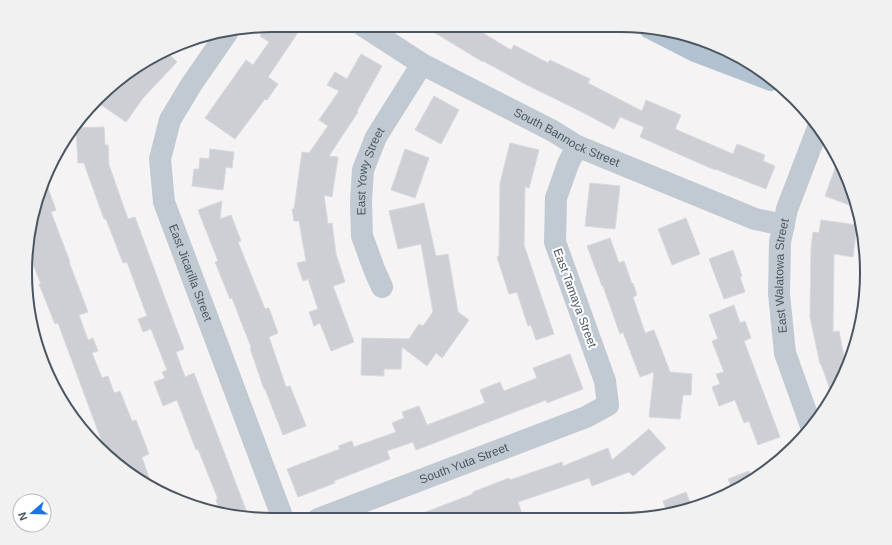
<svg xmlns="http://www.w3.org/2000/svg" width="892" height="545" viewBox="0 0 892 545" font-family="Helvetica,sans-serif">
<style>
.building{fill:#cdcfd5;stroke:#d7d9de}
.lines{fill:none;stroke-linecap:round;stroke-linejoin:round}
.minor{stroke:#c1cad2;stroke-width:22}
.major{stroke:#b3c2d1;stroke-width:22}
.labels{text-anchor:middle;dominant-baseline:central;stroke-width:4;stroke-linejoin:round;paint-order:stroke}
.street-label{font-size:12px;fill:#4a5661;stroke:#fff}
.rim{fill:none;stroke:#4a5661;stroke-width:2}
</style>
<rect width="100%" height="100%" fill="#f5f3f3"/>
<g class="building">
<path d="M 272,25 L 303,25 L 268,77 L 278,84 L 267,100 L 265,99 L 235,139 L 205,118 L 246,60 L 253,65 L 269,42 L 260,36 L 268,26 Z"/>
<path d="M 422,25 L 487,25 L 483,33 L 511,50 L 514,45 L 548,63 L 550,60 L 590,79 L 588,83 L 642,111 L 646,100 L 681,115 L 675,129 L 733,154 L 737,144 L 765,155 L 763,161 L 775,166 L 766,189 L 715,169 L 715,170 L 640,137 L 644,127 L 620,117 L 614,129 L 580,111 L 527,85 L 483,61 L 483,62 Z"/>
<path d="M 167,52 L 177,62 L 143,98 L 126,122 L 97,102 L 122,76 Z"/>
<path d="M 361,54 L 382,66 L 357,111 L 358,112 L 329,156 L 338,157 L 332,197 L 324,195 L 328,224 L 332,223 L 336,254 L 345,282 L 333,286 L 354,342 L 331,351 L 320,323 L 314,326 L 309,312 L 318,309 L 308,279 L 303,281 L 297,263 L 306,261 L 299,221 L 294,221 L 292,209 L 294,209 L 302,152 L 309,153 L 328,126 L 319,120 L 339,91 L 327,85 L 335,72 L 347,79 Z"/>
<path d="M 434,96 L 459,110 L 441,144 L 415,130 Z"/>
<path d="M 104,127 L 105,145 L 108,145 L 109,165 L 128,219 L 135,217 L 166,301 L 184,349 L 176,352 L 185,377 L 194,373 L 249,518 L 220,512 L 216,500 L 218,499 L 198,449 L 196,450 L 177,400 L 163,406 L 154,382 L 165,378 L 162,372 L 167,370 L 151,329 L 143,332 L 138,319 L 147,316 L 127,262 L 123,263 L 106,219 L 104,219 L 84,163 L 78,163 L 76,128 Z"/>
<path d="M 510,143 L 539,150 L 529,188 L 525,187 L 524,245 L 554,334 L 536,340 L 531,325 L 528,326 L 517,292 L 509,294 L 497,257 L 499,256 L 500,183 Z"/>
<path d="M 210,149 L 234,152 L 232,168 L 226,167 L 223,190 L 192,186 L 194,169 L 199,169 L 200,158 L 209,159 Z"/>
<path d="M 405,149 L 429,158 L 415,198 L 391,190 Z"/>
<path d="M 837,163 L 855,207 L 825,196 Z"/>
<path d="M 45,180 L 56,210 L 51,212 L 70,262 L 69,262 L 88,312 L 79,315 L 88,340 L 93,338 L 98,351 L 92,353 L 102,378 L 108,376 L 114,393 L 120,391 L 132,421 L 136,420 L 149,454 L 142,457 L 152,487 L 135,478 L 105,450 L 58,323 L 55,324 L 39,284 L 41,284 L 28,252 L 38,193 Z"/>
<path d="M 590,183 L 620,186 L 615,229 L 585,226 Z"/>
<path d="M 222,201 L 220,219 L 231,215 L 241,241 L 238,242 L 265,309 L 269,308 L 278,333 L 269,337 L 286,387 L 290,386 L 306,426 L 283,435 L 265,389 L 264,389 L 250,348 L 251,347 L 232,298 L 230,299 L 215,262 L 218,261 L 198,210 Z"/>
<path d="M 424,203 L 436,256 L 448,254 L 458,312 L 469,320 L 442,358 L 436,353 L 427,366 L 402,347 L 401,369 L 384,369 L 384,376 L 361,375 L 362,338 L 409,339 L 419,324 L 423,326 L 433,312 L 421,244 L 398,249 L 389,211 Z"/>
<path d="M 686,218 L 700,254 L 672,265 L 658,229 Z"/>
<path d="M 821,220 L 857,225 L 853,257 L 834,254 L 833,332 L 839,331 L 845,362 L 832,395 L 821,364 L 820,364 L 810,317 L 811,249 L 813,232 L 819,233 Z"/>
<path d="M 610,238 L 619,263 L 624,261 L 632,284 L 633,283 L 637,295 L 633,297 L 645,333 L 654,330 L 670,372 L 692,374 L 691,395 L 683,395 L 680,419 L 649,417 L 654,372 L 640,377 L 623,332 L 620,334 L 603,286 L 602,286 L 587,246 Z"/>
<path d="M 733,250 L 742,276 L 740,277 L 745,292 L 724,299 L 709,259 Z"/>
<path d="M 734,305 L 740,323 L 745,321 L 751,338 L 744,341 L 780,437 L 758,445 L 749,421 L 744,423 L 735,400 L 719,406 L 712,387 L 720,384 L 716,374 L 724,372 L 712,341 L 718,339 L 709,315 Z"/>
<path d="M 570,354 L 583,389 L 547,403 L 546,400 L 416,450 L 413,442 L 387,451 L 390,459 L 334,481 L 335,483 L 298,497 L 287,469 L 340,449 L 338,446 L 352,441 L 354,447 L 396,432 L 392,423 L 404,418 L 402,412 L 419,406 L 427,425 L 485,403 L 480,390 L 500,382 L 504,391 L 537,378 L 533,368 Z"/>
<path d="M 649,429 L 666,448 L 633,476 L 629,472 L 592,486 L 589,478 L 518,502 L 522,514 L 509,519 L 410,519 L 410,518 L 473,494 L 473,492 L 509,478 L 510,480 L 562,462 L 563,466 L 608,448 L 612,460 Z"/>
<path d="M 749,471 L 752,480 L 743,487 L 733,491 L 728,479 Z"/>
<path d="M 686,492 L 692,508 L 667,513 L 663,501 Z"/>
</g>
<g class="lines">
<g class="minor">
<path id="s1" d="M 362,25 L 422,64 L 553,131 L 577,146 L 755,219 L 784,225"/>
<path id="s2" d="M 227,33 L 191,85 L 170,120 L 160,159 L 164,202 L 283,519"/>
<path id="s3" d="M 382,287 L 374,269 L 362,236 L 361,201 L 363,170 L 376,137 L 422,64"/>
<path id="s4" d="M 811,426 L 785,353 L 779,294 L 780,242 L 787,209 L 818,128"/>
<path id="s5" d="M 318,519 L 586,417 L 608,405 L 605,381 L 555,242 L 556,198 L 568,164 L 577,146"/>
</g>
<path class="major" d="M 650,28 L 695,51 L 771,80"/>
</g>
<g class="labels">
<g class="street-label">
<text stroke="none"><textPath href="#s1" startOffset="234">South Bannock Street</textPath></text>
<text stroke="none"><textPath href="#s3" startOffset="121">East Yowy Street</textPath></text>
<text stroke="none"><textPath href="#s2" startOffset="263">East Jicarilla Street</textPath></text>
<text stroke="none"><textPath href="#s4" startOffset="155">East Walatowa Street</textPath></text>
<text transform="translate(575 298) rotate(70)">East Tamaya Street</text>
<text stroke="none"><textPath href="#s5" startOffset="156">South Yuta Street</textPath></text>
</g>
</g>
<path d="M0 0H892V545H0ZM272 32H620A240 240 0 0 1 860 272V273A240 240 0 0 1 620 513H272A240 240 0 0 1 32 273V272A240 240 0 0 1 272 32Z" fill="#f1f1f2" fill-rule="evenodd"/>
<path class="rim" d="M272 32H620A240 240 0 0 1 860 272V273A240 240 0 0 1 620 513H272A240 240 0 0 1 32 273V272A240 240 0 0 1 272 32Z"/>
<g transform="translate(32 513) rotate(250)"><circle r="19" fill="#ffffff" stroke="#b7bbc0"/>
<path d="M0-3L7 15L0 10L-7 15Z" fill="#1a73e8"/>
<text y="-6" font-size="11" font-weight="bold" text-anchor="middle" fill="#4a5661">N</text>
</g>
</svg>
